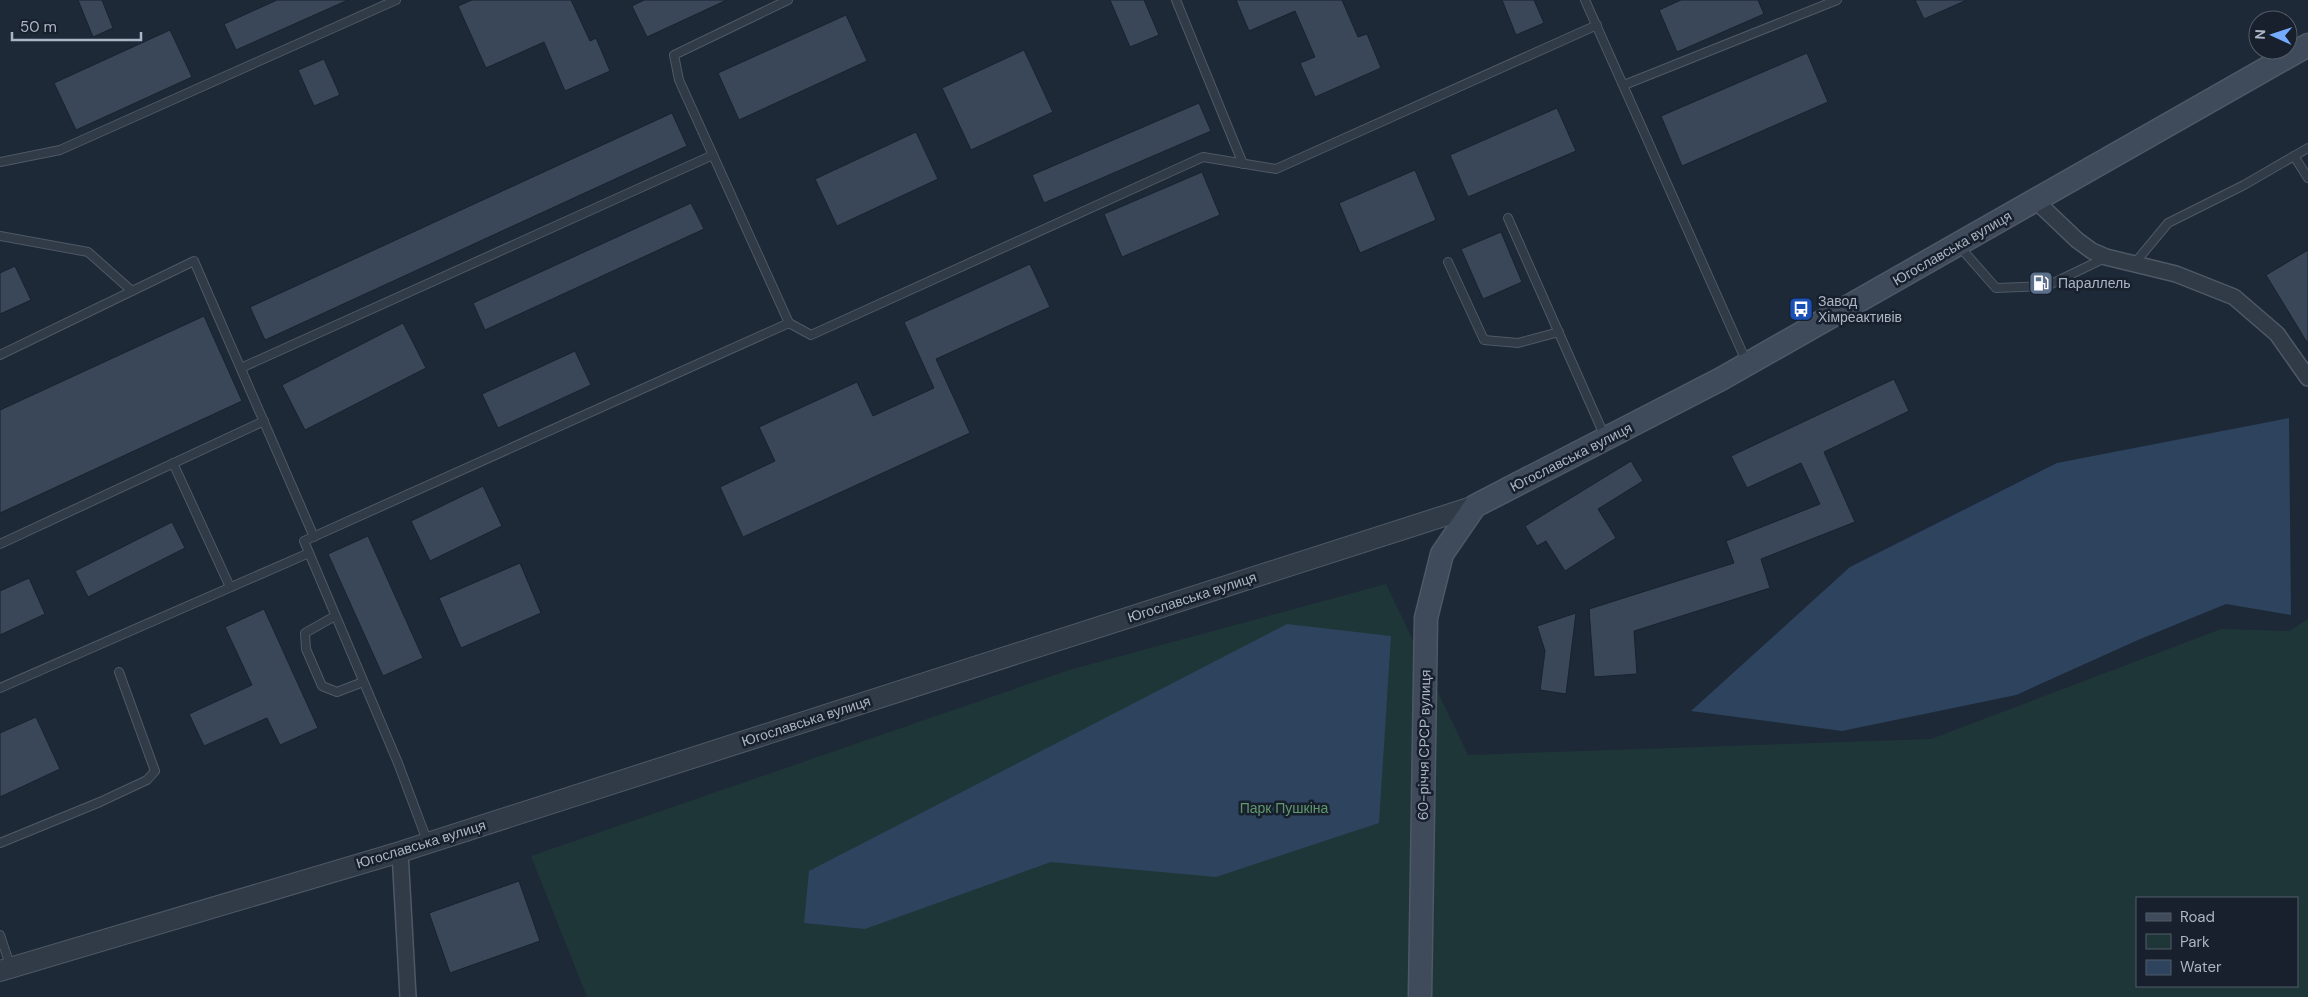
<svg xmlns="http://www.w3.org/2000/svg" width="2308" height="997" viewBox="0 0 2308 997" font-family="'DM Sans',sans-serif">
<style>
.green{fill:#1f3638;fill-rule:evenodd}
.water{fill:#2d435e}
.building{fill:#394758;stroke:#19222e}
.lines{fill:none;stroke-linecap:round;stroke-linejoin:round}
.service-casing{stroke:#4f5866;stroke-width:10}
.minor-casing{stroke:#4f5866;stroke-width:18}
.tertiary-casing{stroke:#4f5866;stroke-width:22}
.secondary-casing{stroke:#4f5866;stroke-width:25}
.service{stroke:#313b48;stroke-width:8}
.minor{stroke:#313b48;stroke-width:15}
.tertiary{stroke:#313b48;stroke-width:20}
.secondary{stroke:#3f4a5b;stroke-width:22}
.labels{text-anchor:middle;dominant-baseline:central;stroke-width:5;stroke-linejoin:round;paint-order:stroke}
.street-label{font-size:14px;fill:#abb5c5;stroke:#17202c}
.poi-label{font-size:14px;fill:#abb5c5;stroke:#17202c;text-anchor:start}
.park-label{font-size:14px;fill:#61976d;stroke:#17202c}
</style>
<rect width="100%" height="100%" fill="#1d2937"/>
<path class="green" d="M 1386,584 L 1468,755 L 1931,739 L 2221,629 L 2289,631 L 2308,619 L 2308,997 L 587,997 L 531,856 L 1069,670 ZM 2137,898 L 2297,898 L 2297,986 L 2137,986 Z"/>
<g class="water">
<path d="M 2289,418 L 2291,615 L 2226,604 L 2138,640 L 2016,695 L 1842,731 L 1691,711 L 1850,567 L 2057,463 Z"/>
<path d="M 1287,624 L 1391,636 L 1379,823 L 1216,877 L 1051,862 L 865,929 L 804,923 L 809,871 Z"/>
</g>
<g class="building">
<path d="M 78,0 L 102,0 L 113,28 L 93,37 Z"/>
<path d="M 277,0 L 348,0 L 236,50 L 224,24 Z"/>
<path d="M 472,0 L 571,0 L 590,41 L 596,38 L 610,71 L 565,91 L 544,42 L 486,68 L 458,6 Z"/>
<path d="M 644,0 L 727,0 L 647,37 L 632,6 Z"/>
<path d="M 1110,0 L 1144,0 L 1159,35 L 1130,47 Z"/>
<path d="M 1236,0 L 1342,0 L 1358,37 L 1367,34 L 1381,68 L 1315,97 L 1300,63 L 1315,57 L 1295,11 L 1249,31 Z"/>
<path d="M 1502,0 L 1534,0 L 1544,23 L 1516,35 Z"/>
<path d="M 1681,0 L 1758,0 L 1764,14 L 1677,52 L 1659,10 Z"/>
<path d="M 1915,0 L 1967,0 L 1924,19 Z"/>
<path d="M 846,15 L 867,61 L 739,120 L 718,73 Z"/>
<path d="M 170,30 L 192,77 L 76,130 L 54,83 Z"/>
<path d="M 1024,50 L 1053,112 L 971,150 L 942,88 Z"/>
<path d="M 1807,53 L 1828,102 L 1682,166 L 1661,116 Z"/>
<path d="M 324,59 L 340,95 L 314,106 L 298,70 Z"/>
<path d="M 1199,103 L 1211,131 L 1044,203 L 1032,175 Z"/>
<path d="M 1557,108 L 1576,151 L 1468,197 L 1450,155 Z"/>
<path d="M 672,113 L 687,146 L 265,340 L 250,307 Z"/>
<path d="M 916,132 L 938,179 L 837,226 L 815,179 Z"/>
<path d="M 1415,170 L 1436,220 L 1360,253 L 1339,203 Z"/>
<path d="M 1202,172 L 1220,215 L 1122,257 L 1104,214 Z"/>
<path d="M 691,203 L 704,229 L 485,330 L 473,303 Z"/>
<path d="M 1501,232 L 1522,282 L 1483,299 L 1461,249 Z"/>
<path d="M 2308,250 L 2308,344 L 2266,275 Z"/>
<path d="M 1030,264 L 1050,307 L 936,359 L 970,433 L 743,537 L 720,487 L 775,461 L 759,427 L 857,382 L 873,416 L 934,388 L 904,322 Z"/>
<path d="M 15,266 L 31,300 L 0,314 L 0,273 Z"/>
<path d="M 204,316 L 242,401 L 0,513 L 0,410 Z"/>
<path d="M 403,323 L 426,368 L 305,430 L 282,385 Z"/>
<path d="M 575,351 L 591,385 L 498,428 L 482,394 Z"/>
<path d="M 1894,379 L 1909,411 L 1824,452 L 1855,522 L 1761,559 L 1770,588 L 1634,631 L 1637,674 L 1594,677 L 1589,609 L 1734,563 L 1726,541 L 1820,504 L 1801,463 L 1747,488 L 1731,456 Z"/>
<path d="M 1631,461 L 1643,481 L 1598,509 L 1616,538 L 1565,571 L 1546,541 L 1537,546 L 1525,526 Z"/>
<path d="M 483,486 L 502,526 L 430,561 L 411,521 Z"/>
<path d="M 172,522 L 185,548 L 88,597 L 75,571 Z"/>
<path d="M 368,536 L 423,658 L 383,676 L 328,554 Z"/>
<path d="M 520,563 L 541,613 L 461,648 L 439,598 Z"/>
<path d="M 29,578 L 45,614 L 0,635 L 0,591 Z"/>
<path d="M 264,609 L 318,728 L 280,745 L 267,718 L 204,746 L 189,714 L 252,685 L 225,627 Z"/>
<path d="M 1576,613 L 1566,694 L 1540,690 L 1545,651 L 1537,626 Z"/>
<path d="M 36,717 L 60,769 L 0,797 L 0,733 Z"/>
<path d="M 519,881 L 540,941 L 450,973 L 429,913 Z"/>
</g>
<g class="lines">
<g class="service-casing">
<g id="service">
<path d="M 788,0 L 674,55 L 679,80 L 789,323 L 811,335 L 1203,157 L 1276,169 L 1597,25"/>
<path d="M 1176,0 L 1243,164"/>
<path d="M 1585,0 L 1747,363"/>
<path d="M 1624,85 L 1837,0"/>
<path d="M 2294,156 L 2308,178"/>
<path d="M 0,162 L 60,150 L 396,0"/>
<path d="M 1508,218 L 1605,437"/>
<path d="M 0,236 L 88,252 L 132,291"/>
<path d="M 1959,246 L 1996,288 L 2047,286 L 2105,258"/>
<path d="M 1448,262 L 1484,340 L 1518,343 L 1559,332"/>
<path d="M 2134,264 L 2168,223 L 2244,185 L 2308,148"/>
<path d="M 0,355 L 194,261 L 314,537"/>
<path d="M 241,368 L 713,155"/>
<path d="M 173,463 L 230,587"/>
<path d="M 0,544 L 264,421"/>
<path d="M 335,616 L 305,633 L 306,649 L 322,686 L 337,692 L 363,682"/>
<path d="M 0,688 L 309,553"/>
<path d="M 0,843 L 100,802 L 147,780 L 155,771 L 119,672"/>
<path d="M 428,843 L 398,763 L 304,541 L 789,323"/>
<path d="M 0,935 L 11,968"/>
</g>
</g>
<g class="minor-casing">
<g id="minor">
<path d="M 2036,201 L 2077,240 L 2092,251 L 2106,257 L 2176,274 L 2234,297 L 2277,334 L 2308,378"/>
<path d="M 400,852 L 408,997"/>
</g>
</g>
<g class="tertiary-casing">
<path id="tertiary" d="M 0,971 L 400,852 L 1475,506"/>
</g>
<g class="secondary-casing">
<path id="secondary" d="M 1420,997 L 1426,618 L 1442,554 L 1475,506 L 1721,379 L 2308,45"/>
</g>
<use href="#service" class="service"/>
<use href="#minor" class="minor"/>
<use href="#tertiary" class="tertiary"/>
<use href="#secondary" class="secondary"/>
</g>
<defs>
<g id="fuel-square" transform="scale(1.25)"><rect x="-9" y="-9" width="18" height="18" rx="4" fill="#5c6f8a" stroke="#17202c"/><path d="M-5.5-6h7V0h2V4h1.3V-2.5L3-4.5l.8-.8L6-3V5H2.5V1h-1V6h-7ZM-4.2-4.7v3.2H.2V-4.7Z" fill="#fff"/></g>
<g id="bus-square" transform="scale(1.25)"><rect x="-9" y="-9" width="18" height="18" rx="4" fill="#1a4fb4" stroke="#17202c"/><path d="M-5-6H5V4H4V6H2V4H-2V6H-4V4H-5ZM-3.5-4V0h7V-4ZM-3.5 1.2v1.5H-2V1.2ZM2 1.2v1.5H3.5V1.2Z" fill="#fff"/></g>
</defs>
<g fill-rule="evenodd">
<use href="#fuel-square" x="2041" y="283"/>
<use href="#bus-square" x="1801" y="309"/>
</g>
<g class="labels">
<g class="street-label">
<text transform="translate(1952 248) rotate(-30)">Югославська вулиця</text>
<text transform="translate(1571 457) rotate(-27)">Югославська вулиця</text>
<text transform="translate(1192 597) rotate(-18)">Югославська вулиця</text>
<text transform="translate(806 721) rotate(-18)">Югославська вулиця</text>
<text transform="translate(1424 745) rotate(-89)">60-річчя СРСР вулиця</text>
<text transform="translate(421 844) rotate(-17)">Югославська вулиця</text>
</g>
<g class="poi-label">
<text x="2058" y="283">Параллель</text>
<text x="1818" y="301">Завод<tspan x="1818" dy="16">Хімреактивів</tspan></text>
</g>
<g class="park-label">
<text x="1284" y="808">Парк Пушкіна</text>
</g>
</g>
<rect x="2136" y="897" width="162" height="90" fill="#17202c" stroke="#525c69"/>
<rect x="2146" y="913" width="25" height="8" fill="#3f4a5b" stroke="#525c69"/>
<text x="2180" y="922" font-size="15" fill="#abb5c5">Road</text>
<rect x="2146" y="934" width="25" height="15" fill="#1f3638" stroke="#525c69"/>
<text x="2180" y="947" font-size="15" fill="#abb5c5">Park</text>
<rect x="2146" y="960" width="25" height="15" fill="#2d435e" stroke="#525c69"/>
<text x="2180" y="972" font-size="15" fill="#abb5c5">Water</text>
<g transform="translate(2273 35) rotate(273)"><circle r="24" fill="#17202c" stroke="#525c69"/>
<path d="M0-4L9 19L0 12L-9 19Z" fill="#76acff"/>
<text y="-8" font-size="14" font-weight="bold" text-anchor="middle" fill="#abb5c5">N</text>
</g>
<path d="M12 32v8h129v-8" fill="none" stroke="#abb5c5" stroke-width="2.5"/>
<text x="20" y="32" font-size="15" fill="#abb5c5" stroke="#17202c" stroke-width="4" paint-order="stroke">50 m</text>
</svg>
